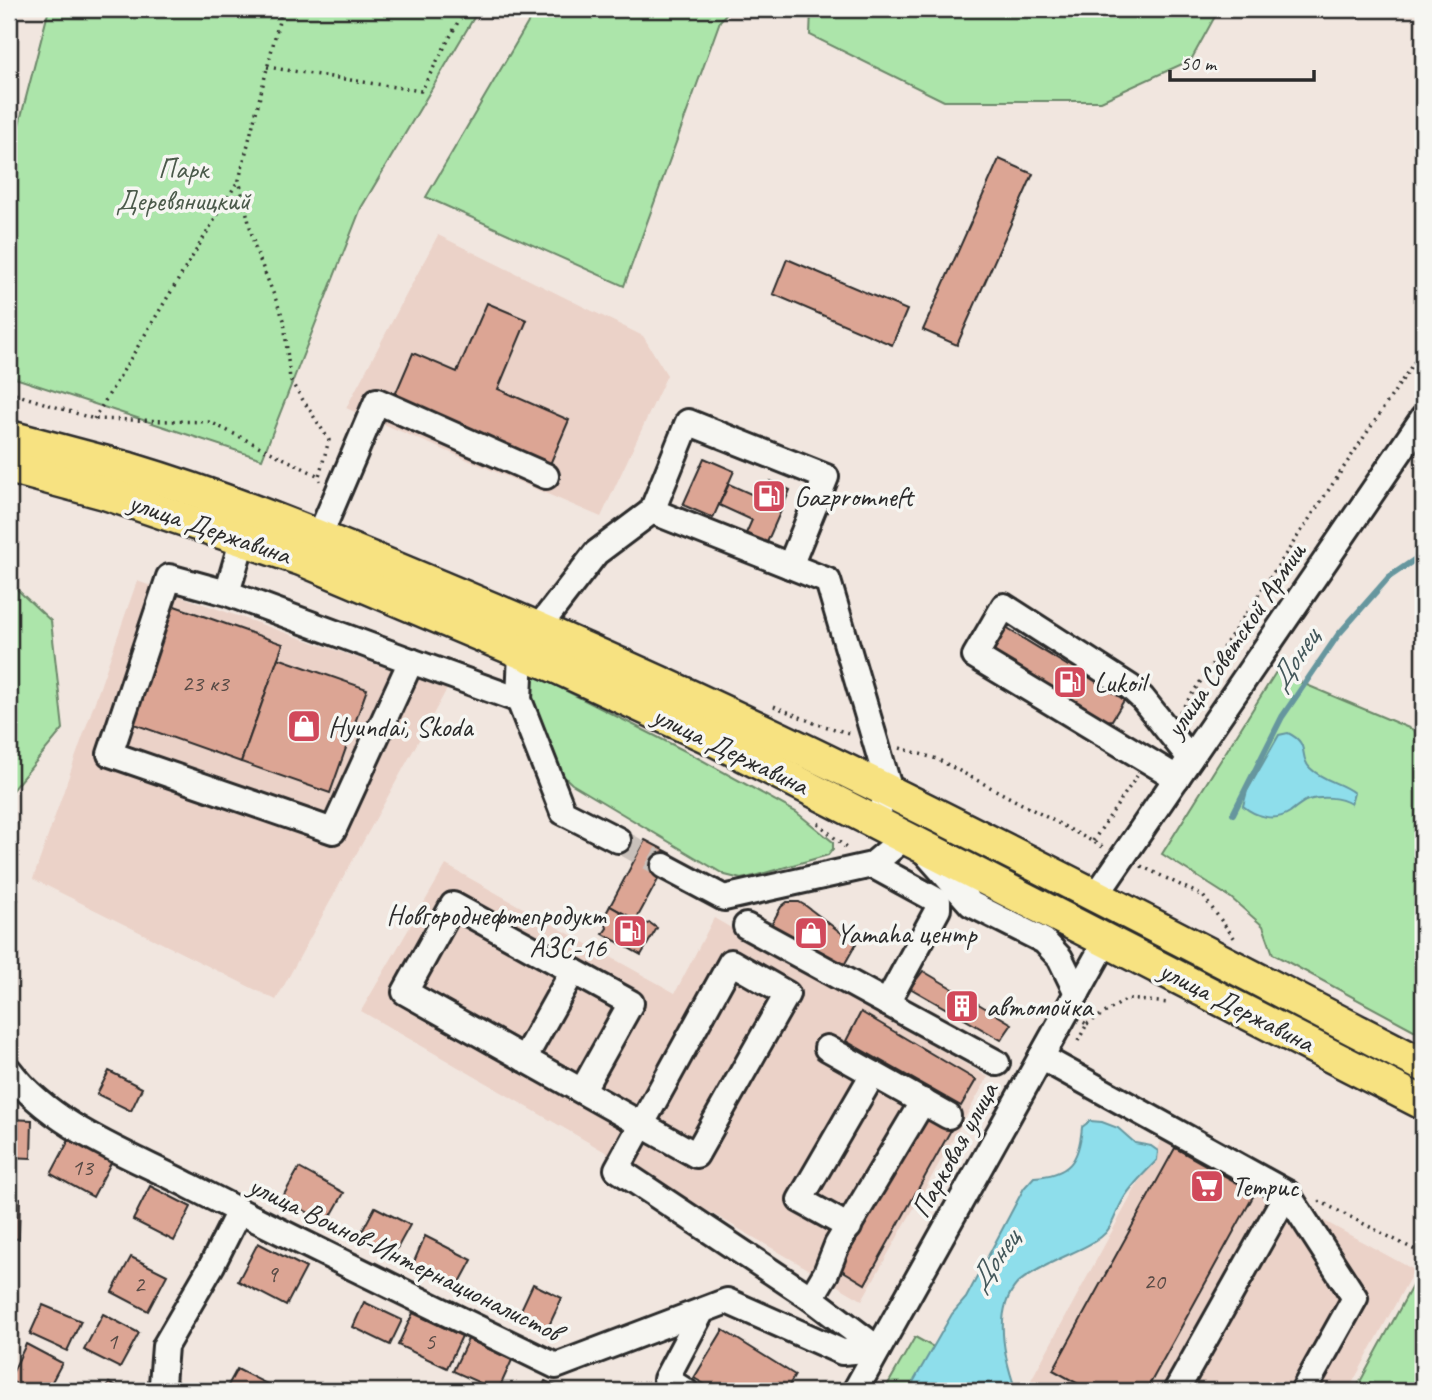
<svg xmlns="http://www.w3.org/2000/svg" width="1432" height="1400" viewBox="0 0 1432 1400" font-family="Caveat,sans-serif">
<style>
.built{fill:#ebd2c8}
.green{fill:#ace5aa;stroke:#6c886a;stroke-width:2}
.water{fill:#8edeeb;stroke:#66969e;stroke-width:2}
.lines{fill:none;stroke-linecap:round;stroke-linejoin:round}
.stream{stroke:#66969e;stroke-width:6}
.building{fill:#dca594;stroke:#2b2b2b;stroke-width:2}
.minor-tunnel{stroke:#c9c1bb;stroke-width:24;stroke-dasharray:24 12;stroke-linecap:butt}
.minor-casing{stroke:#2b2b2b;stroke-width:30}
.major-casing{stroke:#2b2b2b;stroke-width:37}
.path{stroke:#2b2b2b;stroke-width:3.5;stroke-dasharray:2 5;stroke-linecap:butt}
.minor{stroke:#f6f6f2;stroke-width:24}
.major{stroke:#f7e281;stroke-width:32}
.labels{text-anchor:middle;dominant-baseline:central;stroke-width:7;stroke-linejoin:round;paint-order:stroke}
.number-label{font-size:24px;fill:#574a45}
.park-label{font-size:28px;fill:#4b5a4b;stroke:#f6f6f2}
.poi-label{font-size:28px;fill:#2b2b2b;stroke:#f6f6f2;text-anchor:start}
.street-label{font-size:28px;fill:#2b2b2b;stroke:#f6f6f2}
.water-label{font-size:30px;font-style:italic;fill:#44585b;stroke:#f6f6f2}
</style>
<rect width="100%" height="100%" fill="#f1e6df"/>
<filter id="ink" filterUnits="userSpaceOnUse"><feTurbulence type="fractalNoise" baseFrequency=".0143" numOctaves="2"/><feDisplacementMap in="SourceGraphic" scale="14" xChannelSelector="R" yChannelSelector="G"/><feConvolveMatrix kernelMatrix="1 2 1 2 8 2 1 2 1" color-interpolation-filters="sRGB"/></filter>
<g filter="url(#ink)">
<g class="built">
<path d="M 438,235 L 643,336 L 667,375 L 601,517 L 346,408 Z"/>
<path d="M 137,581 L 447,689 L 276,1000 L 33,879 Z"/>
<path d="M 446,865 L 675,993 L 714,918 L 988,1077 L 862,1300 L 361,1011 Z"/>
<path d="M 1165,1134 L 1414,1270 L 1348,1391 L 1051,1391 L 1031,1380 Z"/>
</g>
<g class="green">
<path d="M 49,9 L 479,9 L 361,208 L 262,459 L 9,376 L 9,163 Z"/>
<path d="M 536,9 L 730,9 L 720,21 L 624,286 L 426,197 Z"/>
<path d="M 811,9 L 1219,9 L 1191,60 L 1101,101 L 944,101 L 810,35 Z"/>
<path d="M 9,582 L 51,621 L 63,729 L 9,794 Z"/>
<path d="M 1276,672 L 1423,734 L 1423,1035 L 1273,954 L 1263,926 L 1231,898 L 1162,854 Z"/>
<path d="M 531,673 L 689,753 L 796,812 L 833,842 L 833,849 L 828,855 L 754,876 L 741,879 L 725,875 L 572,784 C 543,760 537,713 527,678 Z"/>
<path d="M 895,804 L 1423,1077 L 1423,1092 L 889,815 Z"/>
<path d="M 1423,1266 L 1423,1391 L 1355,1391 Z"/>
<path d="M 915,1337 L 1014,1391 L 884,1391 Z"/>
</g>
<g class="water">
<path d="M 1288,733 C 1311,744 1298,756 1310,768 C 1323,781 1342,783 1354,793 L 1351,804 C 1340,797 1322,796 1308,800 C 1302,802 1295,808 1290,812 C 1275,822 1256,817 1243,806 L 1247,791 L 1279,735 Z"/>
<path d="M 1090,1121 L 1102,1122 L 1118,1128 L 1135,1143 L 1151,1146 L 1158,1151 L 1157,1160 C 1146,1172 1131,1185 1123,1200 C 1115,1213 1113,1228 1101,1237 C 1087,1248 1065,1255 1049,1264 C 1039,1269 1025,1276 1017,1284 C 992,1312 1005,1360 1016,1391 L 908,1391 L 952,1314 L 966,1298 L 1024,1188 L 1034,1177 C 1069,1175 1079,1162 1082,1127 Z"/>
</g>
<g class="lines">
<path class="stream" d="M 1233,814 L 1282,717 L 1338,635 L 1389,577 L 1423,554"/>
</g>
<g class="building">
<path d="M 999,159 L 1033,174 L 957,345 L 923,330 Z"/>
<path d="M 787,259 L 907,310 L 892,345 L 773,294 Z"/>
<path d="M 487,303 L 527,320 L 498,389 L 569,420 L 548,469 L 392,402 L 413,353 L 457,372 Z"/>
<path d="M 704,458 L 734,471 L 713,518 L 683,505 Z"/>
<path d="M 770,481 L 790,490 L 765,547 L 744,538 L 752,520 L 719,505 L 729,484 L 762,499 Z"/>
<path d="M 169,604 L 283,644 L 241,762 L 128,722 Z"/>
<path d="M 1001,625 L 1068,666 L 1070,663 L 1126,697 L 1112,720 L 1105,721 L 987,649 Z"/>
<path d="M 278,658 L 367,689 L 330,793 L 241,762 Z"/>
<path d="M 645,840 L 672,854 L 636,920 L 610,906 Z"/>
<path d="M 787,902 L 799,902 L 806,906 L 856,944 L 843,967 L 770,927 L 781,907 Z"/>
<path d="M 610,906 L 643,925 L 650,923 L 657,928 L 641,955 L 603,934 L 607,928 L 604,917 Z"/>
<path d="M 923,971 L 1012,1024 L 1001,1040 L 910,988 Z"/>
<path d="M 861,1012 L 976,1080 L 961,1106 L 846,1041 Z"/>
<path d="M 109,1071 L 142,1088 L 131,1111 L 97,1094 Z"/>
<path d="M 926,1116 L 951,1130 L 865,1284 L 840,1269 Z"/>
<path d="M 9,1119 L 32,1120 L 31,1158 L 9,1157 Z"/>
<path d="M 70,1138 L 112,1161 L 93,1197 L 51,1174 Z"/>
<path d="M 1175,1148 L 1255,1193 L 1146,1391 L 1091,1391 L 1053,1370 Z"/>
<path d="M 299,1168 L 344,1193 L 327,1223 L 282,1198 Z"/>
<path d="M 150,1186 L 191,1207 L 174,1241 L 133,1220 Z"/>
<path d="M 9,1198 L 20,1198 L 19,1239 L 9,1238 Z"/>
<path d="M 375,1207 L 410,1225 L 394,1254 L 359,1237 Z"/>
<path d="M 425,1236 L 472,1260 L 458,1286 L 413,1264 Z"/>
<path d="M 258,1243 L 306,1268 L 286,1306 L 238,1281 Z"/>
<path d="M 131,1257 L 167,1275 L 148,1311 L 112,1292 Z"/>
<path d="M 533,1284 L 562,1298 L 547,1330 L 518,1316 Z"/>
<path d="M 364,1302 L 402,1320 L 390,1345 L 353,1327 Z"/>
<path d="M 43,1305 L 81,1321 L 67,1351 L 30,1334 Z"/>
<path d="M 413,1313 L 462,1336 L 447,1368 L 398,1345 Z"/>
<path d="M 103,1314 L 139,1333 L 120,1368 L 84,1350 Z"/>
<path d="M 723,1330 L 795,1375 L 786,1391 L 716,1391 L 694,1378 Z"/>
<path d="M 468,1339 L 512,1360 L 498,1391 L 453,1371 Z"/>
<path d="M 26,1344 L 62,1363 L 47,1391 L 29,1391 L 9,1380 Z"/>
<path d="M 237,1369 L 273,1387 L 271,1391 L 225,1391 Z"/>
<path d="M 545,1381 L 566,1391 L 540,1391 Z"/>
<path d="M 109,1383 L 125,1391 L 105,1391 Z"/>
</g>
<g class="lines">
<path class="minor-tunnel" d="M 618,840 L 664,866"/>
<g class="minor-casing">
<g id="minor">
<path d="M 652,511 L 688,422 L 826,477 L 790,566"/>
<path d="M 319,537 L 377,401 L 546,476"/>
<path d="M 227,593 L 169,577 L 110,754 L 333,831 L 411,661 L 227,593 L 243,538"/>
<path d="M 538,628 L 596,553 L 652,511 L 828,581 L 890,791 L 884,802"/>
<path d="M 521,651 L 519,700 L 563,812 L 618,840"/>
<path d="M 411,661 L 519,700"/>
<path d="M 1177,778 L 975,656 L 1004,606 L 1130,687 L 1142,698 L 1190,758"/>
<path d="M 924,851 L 971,904 L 1044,941 L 1060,958 L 1077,993"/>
<path d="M 872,865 L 938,901 L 938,909 L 887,1003"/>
<path d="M 664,866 L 724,898 L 872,865 L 905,837"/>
<path d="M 1096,896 L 1423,418"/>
<path d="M 746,926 L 997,1063"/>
<path d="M 827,1048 L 948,1116"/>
<path d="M 1041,1057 L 1287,1193 L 1355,1298 L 1303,1391"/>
<path d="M 524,1059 L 573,971"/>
<path d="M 9,1070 C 52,1127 128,1154 190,1186 C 311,1248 434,1307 556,1366 L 727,1301 L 842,1352 L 878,1349"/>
<path d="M 582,1091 L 631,1003 L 453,905 L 405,992 L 696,1155 L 787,994 L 731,962 L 617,1169 L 811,1298 L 878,1349"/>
<path d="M 849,1227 L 800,1200 L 873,1074"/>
<path d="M 811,1298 L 826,1273 L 837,1245 L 923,1101"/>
<path d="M 167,1391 L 162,1384 L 165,1346 L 212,1265 L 239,1211"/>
<path d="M 685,1391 L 666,1379 L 702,1311"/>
<path d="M 855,1391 L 1107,939"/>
<path d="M 1176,1391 L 1287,1193"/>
</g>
</g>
<g class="major-casing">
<g id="major">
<path d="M 9,437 C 49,448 89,458 129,469 C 246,504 359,553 471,600 C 798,736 1109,903 1423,1065"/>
<path d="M 9,467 L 105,493 L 301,559 L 559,668 L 717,741 L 1423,1103"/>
</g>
</g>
<g class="path">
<path d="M 282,9 L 239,180 L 255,248 L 284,320 L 290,380 L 329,440 L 319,476 L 320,481"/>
<path d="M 267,67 L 421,91 L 465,9"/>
<path d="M 9,392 L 94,419 L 210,422 L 319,476"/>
<path d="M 94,419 L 238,181"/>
<path d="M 774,706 L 814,723 L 852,734"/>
<path d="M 1180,712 L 1423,349"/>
<path d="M 900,748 L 937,759 L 1103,847"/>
<path d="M 818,823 L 846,848"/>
<path d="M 1093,841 L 1137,776"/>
<path d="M 1141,866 L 1203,896 L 1235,939"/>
<path d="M 9,920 L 18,898"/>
<path d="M 1087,1024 L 1127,999 L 1169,1003"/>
<path d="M 1078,1041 L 1087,1024 L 1083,1022"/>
<path d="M 1319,1201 L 1423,1254"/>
</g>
<use href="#minor" class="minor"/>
<use href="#major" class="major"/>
</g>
</g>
<defs>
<g id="fuel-square" transform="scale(1.75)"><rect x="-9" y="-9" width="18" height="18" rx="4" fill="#d1495b" stroke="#f6f6f2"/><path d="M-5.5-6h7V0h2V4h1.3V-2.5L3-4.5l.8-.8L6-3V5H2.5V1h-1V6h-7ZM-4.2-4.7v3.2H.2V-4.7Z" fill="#fff"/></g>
<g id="shop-square" transform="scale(1.75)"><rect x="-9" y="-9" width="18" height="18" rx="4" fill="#d1495b" stroke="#f6f6f2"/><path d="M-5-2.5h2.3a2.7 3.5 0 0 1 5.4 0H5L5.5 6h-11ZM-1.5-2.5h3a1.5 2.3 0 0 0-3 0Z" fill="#fff"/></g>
<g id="building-square" transform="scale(1.75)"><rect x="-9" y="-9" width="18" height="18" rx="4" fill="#d1495b" stroke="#f6f6f2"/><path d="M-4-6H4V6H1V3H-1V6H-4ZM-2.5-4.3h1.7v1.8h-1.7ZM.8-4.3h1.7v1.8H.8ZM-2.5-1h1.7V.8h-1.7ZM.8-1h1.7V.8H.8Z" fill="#fff"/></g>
<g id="supermarket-square" transform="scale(1.75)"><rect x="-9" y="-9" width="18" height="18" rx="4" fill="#d1495b" stroke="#f6f6f2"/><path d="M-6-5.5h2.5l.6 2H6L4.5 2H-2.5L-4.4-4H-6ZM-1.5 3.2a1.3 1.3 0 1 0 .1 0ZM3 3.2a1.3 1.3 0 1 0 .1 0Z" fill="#fff"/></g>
</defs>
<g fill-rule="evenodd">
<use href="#fuel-square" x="769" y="496"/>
<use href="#fuel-square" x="1070" y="682"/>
<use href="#shop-square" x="304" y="726"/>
<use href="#fuel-square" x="630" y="931"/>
<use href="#shop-square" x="811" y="933"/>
<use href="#building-square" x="962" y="1006"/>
<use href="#supermarket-square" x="1207" y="1186"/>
</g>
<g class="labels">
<g class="number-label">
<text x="205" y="683">23 к3</text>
<text x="82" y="1167">13</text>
<text x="272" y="1274">9</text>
<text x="1154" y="1281">20</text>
<text x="139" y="1284">2</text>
<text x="112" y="1341">1</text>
<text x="430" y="1341">5</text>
</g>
<g class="park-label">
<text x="183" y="168">Парк<tspan x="183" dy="32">Деревяницкий</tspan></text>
</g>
<g class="poi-label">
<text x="794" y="496">Gazpromneft</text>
<text x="1094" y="682">Lukoil</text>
<text x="328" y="726">Hyundai, Skoda</text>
<text x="606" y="915" text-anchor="end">Новгороднефтепродукт<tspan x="606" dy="32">АЗС-16</tspan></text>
<text x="836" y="933">Yamaha центр</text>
<text x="986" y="1006">автомойка</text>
<text x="1232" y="1186">Тетрис</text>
</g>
<g class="street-label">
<text transform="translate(210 528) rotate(19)">улица Державина</text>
<text transform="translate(1235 640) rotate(-56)">улица Советской Армии</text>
<text transform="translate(731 750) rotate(26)">улица Державина</text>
<text transform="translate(1237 1006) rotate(27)">улица Державина</text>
<text transform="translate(954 1150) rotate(-61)">Парковая улица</text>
<text transform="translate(405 1258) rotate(26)">улица Воинов-Интернационалистов</text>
</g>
<g class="water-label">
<text transform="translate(1294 659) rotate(-56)">Донец</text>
<text transform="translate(994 1260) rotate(-55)">Донец</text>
</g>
</g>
<rect width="1432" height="1400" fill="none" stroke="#f6f6f2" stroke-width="35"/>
<rect x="18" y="18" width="1397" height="1365" fill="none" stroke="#2b2b2b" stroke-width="2.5" filter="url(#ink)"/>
<path d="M1170 70v10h144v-10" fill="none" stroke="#2b2b2b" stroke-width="3.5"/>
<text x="1180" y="70" font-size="21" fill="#2b2b2b" stroke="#f6f6f2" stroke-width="5" paint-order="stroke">50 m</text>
</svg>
